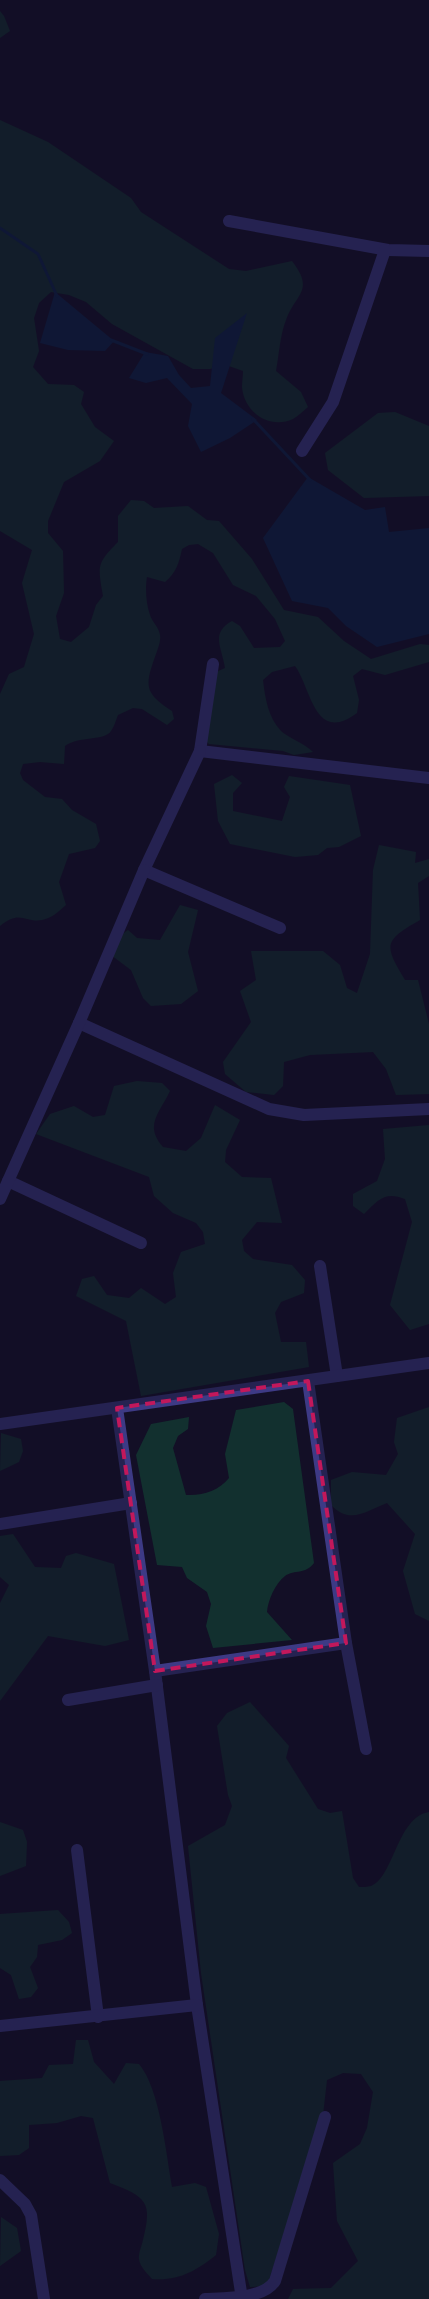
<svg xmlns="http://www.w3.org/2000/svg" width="429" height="2299" viewBox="0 0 429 2299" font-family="'IBM Plex Sans',sans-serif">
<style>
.green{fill:#12302f}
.water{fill:#0c2248}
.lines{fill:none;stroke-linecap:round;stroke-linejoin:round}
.stream{stroke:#0c2248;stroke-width:3}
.street{stroke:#3d3a85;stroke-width:12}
.marked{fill:none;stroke:#c2185b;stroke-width:4;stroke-dasharray:10 6;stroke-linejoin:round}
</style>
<rect width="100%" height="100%" fill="#130f26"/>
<g class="green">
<path d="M 0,11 L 4,16 L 10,31 L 0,38 Z"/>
<path d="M 0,120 L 48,142 L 131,198 L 141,212 L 229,269 L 246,271 L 292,261 C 315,291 296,293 286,320 C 280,335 279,355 276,371 L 301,392 L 308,407 C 303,411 298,416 293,419 C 269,430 244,412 242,387 C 242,382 243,376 243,371 L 226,365 L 210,369 L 193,369 L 112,324 L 86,302 L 69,295 L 51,292 L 39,303 L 34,318 L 39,351 L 33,367 L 48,384 L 74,385 L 84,392 L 81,404 L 95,427 L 114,441 L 100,461 L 64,482 L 48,521 L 48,533 L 63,551 L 64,593 L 56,616 L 60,639 L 71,642 L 89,627 L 96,605 L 103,596 C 98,566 96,564 118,542 L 118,516 L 131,500 L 144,501 L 154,508 L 188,506 L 207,520 L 219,521 L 252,559 L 284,610 L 318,617 L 344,641 L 371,659 L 420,644 L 429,645 L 429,662 L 385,675 L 362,669 L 353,676 L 359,700 L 357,713 C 314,745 311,687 295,666 L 272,672 L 263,680 C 265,698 268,717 281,731 C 287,737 304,743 313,752 L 294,755 L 283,751 L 209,744 L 201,736 L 214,673 L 225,668 C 222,648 210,633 232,621 L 240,626 L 254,648 L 280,647 L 285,641 L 275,619 L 256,596 L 233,585 L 213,553 L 198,544 L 189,545 L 182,549 C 179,563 176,573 165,582 L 147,577 C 145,588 146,604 150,615 C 152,622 159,627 160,635 C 161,642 158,648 156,654 C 145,685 143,692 172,711 L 174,719 L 167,725 L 142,709 L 133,708 L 118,715 C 116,720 114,727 111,731 C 105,741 78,736 65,746 L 64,764 L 40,762 L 23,764 L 20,773 L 23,780 L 45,797 L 62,799 L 72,810 L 96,824 L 100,841 L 95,848 L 69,854 L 59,882 L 66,905 C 58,912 52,918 42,920 C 25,923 20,909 0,926 L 0,694 L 9,674 L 24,667 L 34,634 L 22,583 L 32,550 L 0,531 Z"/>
<path d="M 395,412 L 429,426 L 429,496 L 364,498 L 328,470 L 325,453 L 378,413 Z"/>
<path d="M 232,775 L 242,783 L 233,793 L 233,811 L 282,821 L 290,797 L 284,787 L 289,776 L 350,785 L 361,836 L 339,847 L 327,848 L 318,855 L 295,857 L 230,844 L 218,821 L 214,784 Z"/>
<path d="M 379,845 L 416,852 L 415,863 L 429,859 L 429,876 L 418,883 L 420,920 C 383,941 384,945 405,980 L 418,980 L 429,1024 L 429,1094 L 396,1095 L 386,1069 L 373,1052 L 310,1055 L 284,1062 L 283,1086 L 274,1095 L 246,1092 L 225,1074 L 223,1062 L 251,1022 L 240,991 L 256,980 L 251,951 L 323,951 L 340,965 L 347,988 L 357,993 L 370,954 L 373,870 Z"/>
<path d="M 180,905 L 198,910 L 188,952 L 198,991 L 181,1004 L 151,1006 L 143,998 L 131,970 L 111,955 L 110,943 L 128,930 L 137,938 L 160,940 Z"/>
<path d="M 137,1081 L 162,1083 L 170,1091 C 159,1114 144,1125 163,1147 L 186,1151 L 201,1138 L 215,1105 L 240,1120 L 226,1150 L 225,1162 L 242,1177 L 271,1178 L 282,1223 L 257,1222 L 242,1240 L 244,1251 L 253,1259 L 292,1265 L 305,1280 L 304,1293 L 281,1302 L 275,1313 L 281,1342 L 306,1342 L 309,1367 L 141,1396 L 126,1321 L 76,1296 L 82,1279 L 94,1276 L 107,1295 L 129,1298 L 141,1288 L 165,1304 L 176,1297 L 173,1273 L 181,1252 L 205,1244 L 203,1232 L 196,1223 L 173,1213 L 154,1196 L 149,1177 L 36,1134 L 50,1114 L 74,1106 L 93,1117 L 105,1115 L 114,1086 Z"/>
<path d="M 429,1125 L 429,1324 L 410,1330 L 390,1305 L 412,1222 L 405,1199 C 385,1191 378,1200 364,1214 L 353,1206 L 353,1194 L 377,1181 L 385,1159 L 383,1129 Z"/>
<path d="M 284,1402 L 293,1409 L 314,1563 C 305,1575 295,1569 285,1576 C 275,1584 268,1600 267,1612 L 292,1640 L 213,1648 L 206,1626 L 211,1604 L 207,1592 L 187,1578 L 182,1567 L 157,1565 L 136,1455 L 151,1424 L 189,1417 L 188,1429 L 178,1436 L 173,1448 L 186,1495 C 203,1496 218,1491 229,1478 L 225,1454 L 236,1410 Z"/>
<path d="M 429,1407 L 429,1621 L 415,1614 L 403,1571 L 415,1534 L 387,1503 C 366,1511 350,1525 331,1505 L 331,1480 L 352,1472 L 386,1475 L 398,1454 L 394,1442 L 397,1418 Z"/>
<path d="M 1,1433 L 21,1439 L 23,1451 L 19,1462 L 0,1471 Z"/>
<path d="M 13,1534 L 35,1567 L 61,1568 L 66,1556 L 76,1553 L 114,1564 L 129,1640 L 105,1646 L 48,1636 L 0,1701 L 0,1603 L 9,1585 L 0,1577 L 0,1536 Z"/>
<path d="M 250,1702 L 289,1746 L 286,1758 L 318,1809 L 330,1813 L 342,1811 L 353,1878 L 359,1887 C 363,1887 368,1887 371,1886 C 394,1877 397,1817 429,1812 L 429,2299 L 288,2299 L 293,2289 L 331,2288 L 358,2261 L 337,2221 L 333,2163 L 360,2144 L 367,2128 L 373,2092 L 361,2074 L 343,2073 L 327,2080 L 323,2115 L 267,2286 L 250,2287 L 245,2270 L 201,1973 L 188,1846 L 225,1825 L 232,1806 L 228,1795 L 217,1726 L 227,1713 Z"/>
<path d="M 0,1822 L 23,1830 L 27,1842 L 26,1866 L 0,1876 Z"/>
<path d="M 58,1910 L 69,1922 L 72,1933 L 62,1940 L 38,1945 L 37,1957 L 30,1967 L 38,1988 L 31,1997 L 19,1999 L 11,1975 L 0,1968 L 0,1914 Z"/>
<path d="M 76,2040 L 88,2040 L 94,2062 L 114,2084 L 126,2063 L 139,2064 C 160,2089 166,2153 172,2187 L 195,2183 L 206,2187 L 219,2234 L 216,2255 C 196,2271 179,2281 152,2279 C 147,2273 140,2267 139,2259 C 138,2254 142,2245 143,2240 C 153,2201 146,2197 110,2183 L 93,2118 L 81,2116 L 57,2123 L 29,2125 L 29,2148 L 19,2155 L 0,2156 L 0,2081 L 42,2078 L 49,2065 L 73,2064 Z"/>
<path d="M 1,2217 L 17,2228 L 21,2251 L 0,2266 Z"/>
</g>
<g class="water">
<path d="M 55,292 L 114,341 L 105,351 L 68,350 L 40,343 Z"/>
<path d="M 247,313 L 221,393 L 257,420 L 230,438 L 201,452 L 188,426 L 192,404 L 167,378 L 146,383 L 129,378 L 145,352 L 168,356 L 179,375 L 191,388 L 210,386 L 215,338 Z"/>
<path d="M 308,477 L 365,510 L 385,507 L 389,532 L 429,528 L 429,634 L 377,647 L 346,626 L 328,608 L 292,601 L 263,538 Z"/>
</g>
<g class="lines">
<g class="stream">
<path d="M 0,228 L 38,254 L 57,296"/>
<path d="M 111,340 L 147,354"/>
<path d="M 253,419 L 310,480"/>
</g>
<g class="street">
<path d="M 229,221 L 388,250 L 429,251"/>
<path d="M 302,451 L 333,402 L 385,250"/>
<path d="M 213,664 L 200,751 L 429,778"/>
<path d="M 200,751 L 144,870 L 280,928"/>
<path d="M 79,1023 L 269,1109 L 304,1115 L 429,1109"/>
<path d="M 8,1181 L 141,1243"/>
<path d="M 0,1199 L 79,1023 L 144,870"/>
<path d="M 320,1266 L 337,1376"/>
<path d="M 308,1381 L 346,1643 L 366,1749"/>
<path d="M 117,1408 L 155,1671 L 197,2005 L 242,2299"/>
<path d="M 0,1424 L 429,1363"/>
<path d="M 0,1524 L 131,1503"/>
<path d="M 155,1671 L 346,1643"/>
<path d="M 68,1700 L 157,1685"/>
<path d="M 77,1850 L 98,2017"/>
<path d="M 0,2026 L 197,2005"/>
<path d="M 0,2180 L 25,2204 L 31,2215 L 44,2299"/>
<path d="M 205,2299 C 227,2298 263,2299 275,2281 L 325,2117"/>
</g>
</g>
<path d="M0 0H429V2299H0ZM 308,1381 L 346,1643 L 155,1671 L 117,1408 Z" fill="#130f26" fill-opacity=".55" fill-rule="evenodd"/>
<path class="marked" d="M 308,1381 L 346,1643 L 155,1671 L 117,1408 Z"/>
</svg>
